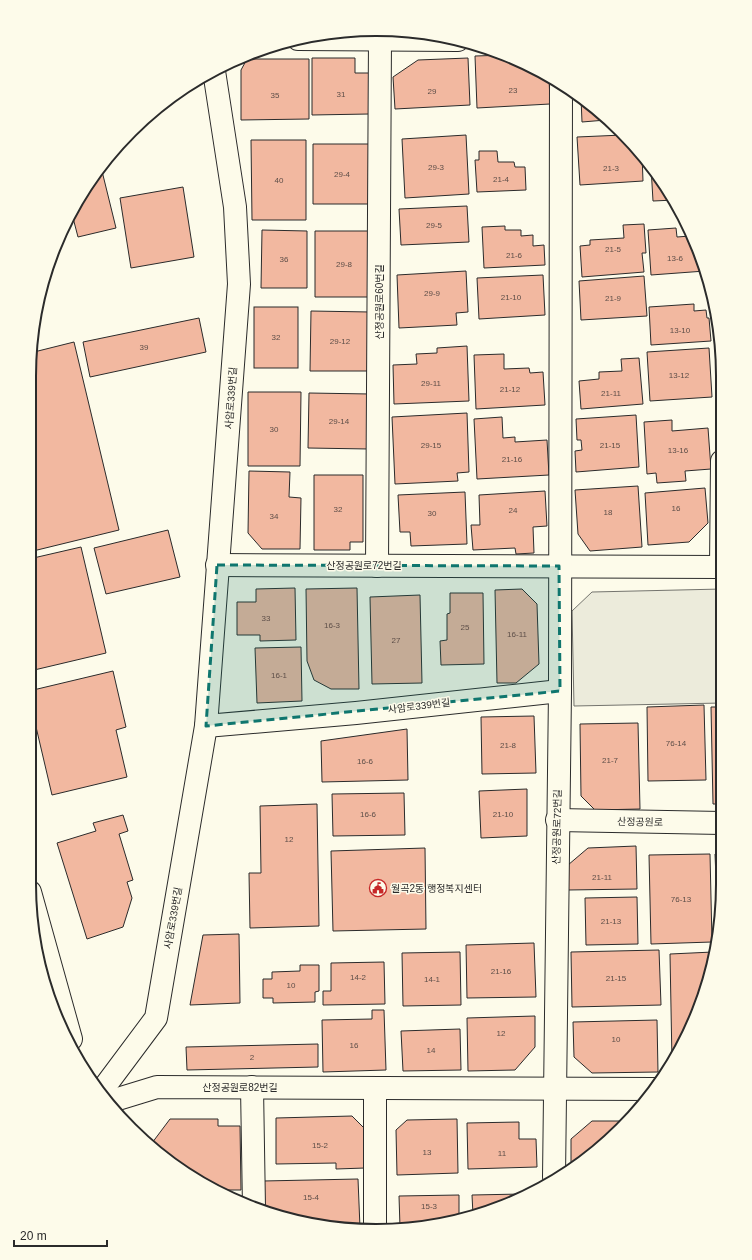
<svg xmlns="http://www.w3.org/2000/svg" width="752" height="1260" viewBox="0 0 752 1260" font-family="Helvetica,'Noto Sans KR',sans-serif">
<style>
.green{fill:#ecebdb;stroke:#74746e}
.building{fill:#f2b8a0;stroke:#2b2b2b}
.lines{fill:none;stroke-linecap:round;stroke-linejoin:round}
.minor-casing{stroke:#2b2b2b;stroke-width:24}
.major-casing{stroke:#2b2b2b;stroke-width:24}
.minor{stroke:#fdfbea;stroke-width:22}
.major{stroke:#fdfbea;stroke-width:22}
.marked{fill:#0f766e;fill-opacity:0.2;stroke:#0f766e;stroke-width:3;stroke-dasharray:8 5;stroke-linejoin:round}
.labels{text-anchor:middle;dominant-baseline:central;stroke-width:3;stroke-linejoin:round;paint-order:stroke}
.number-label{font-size:8px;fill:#5d4e48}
.street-label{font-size:10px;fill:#2b2b2b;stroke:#fdfbea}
.poi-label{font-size:10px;fill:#2b2b2b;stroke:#fdfbea;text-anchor:start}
.rim{fill:none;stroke:#2b2b2b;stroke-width:2}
</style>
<rect width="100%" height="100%" fill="#fdfbea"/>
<path class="green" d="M 722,589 L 722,703 L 574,706 L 572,611 L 592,592 Z"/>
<g class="building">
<path d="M 507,55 L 536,70 L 536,75 L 544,74 L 549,77 L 550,104 L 477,108 L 475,56 Z"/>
<path d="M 312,58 L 355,58 L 355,73 L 369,73 L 369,114 L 312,115 Z"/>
<path d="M 468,58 L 470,105 L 395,109 L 393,77 L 418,60 Z"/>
<path d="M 247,59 L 309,59 L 309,119 L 241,120 L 241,70 Z"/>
<path d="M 581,98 L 606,120 L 582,122 Z"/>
<path d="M 466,135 L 469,194 L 405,198 L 402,139 Z"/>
<path d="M 623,135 L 637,147 L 642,154 L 643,181 L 580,185 L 577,137 Z"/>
<path d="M 251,140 L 306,140 L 306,220 L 252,220 Z"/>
<path d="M 313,144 L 372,144 L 371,204 L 313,204 Z"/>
<path d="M 479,151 L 497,151 L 498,162 L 514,162 L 515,167 L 525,167 L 526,190 L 477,192 L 475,160 L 479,160 Z"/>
<path d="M 101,167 L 116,228 L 78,237 L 72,214 L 88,183 Z"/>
<path d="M 651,167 L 675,200 L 653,201 Z"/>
<path d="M 183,187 L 194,257 L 131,268 L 120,198 Z"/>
<path d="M 467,206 L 469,242 L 401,245 L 399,209 Z"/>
<path d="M 644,224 L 646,253 L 642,253 L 644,272 L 582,277 L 580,246 L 590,245 L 590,240 L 624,238 L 623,225 Z"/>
<path d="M 505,226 L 505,230 L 521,230 L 521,236 L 533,235 L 533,246 L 544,245 L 545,265 L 484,268 L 482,227 Z"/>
<path d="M 676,228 L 677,237 L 690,236 L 705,271 L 651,275 L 648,230 Z"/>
<path d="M 262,230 L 307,231 L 307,288 L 261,288 Z"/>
<path d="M 315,231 L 374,231 L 373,297 L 315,297 Z"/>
<path d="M 466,271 L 468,312 L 456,313 L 457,325 L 399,328 L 397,275 Z"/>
<path d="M 543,275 L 545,315 L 479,319 L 477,278 Z"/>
<path d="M 644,276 L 647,316 L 581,320 L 579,281 Z"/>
<path d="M 694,304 L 694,311 L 706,310 L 707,318 L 709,318 L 711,341 L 651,345 L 649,307 Z"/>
<rect x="254" y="307" width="44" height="61"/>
<path d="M 311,311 L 370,312 L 369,371 L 310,371 Z"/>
<path d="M 199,318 L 206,352 L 90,377 L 83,342 Z"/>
<path d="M 74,342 L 119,530 L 29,552 L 30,353 Z"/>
<path d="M 467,346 L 469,401 L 394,404 L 393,365 L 417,364 L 416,354 L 437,353 L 437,348 Z"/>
<path d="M 709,348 L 712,397 L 650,401 L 647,352 Z"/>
<path d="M 504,354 L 504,369 L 529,368 L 530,373 L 543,372 L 545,405 L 476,409 L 474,355 Z"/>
<path d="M 639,358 L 643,404 L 581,409 L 579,381 L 599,379 L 599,372 L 622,371 L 621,359 Z"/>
<path d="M 248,392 L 301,392 L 300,466 L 248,466 Z"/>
<path d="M 309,393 L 370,394 L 369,449 L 308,448 Z"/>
<path d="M 467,413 L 469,472 L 457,473 L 458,481 L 395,484 L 392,417 Z"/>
<path d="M 636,415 L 639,467 L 576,472 L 575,451 L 582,450 L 581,440 L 577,440 L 576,419 Z"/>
<path d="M 502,417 L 503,438 L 515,437 L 515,442 L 547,440 L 549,475 L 477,479 L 474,419 Z"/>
<path d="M 672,420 L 672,431 L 708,428 L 711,469 L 685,471 L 686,481 L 657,483 L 656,473 L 647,474 L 644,422 Z"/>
<path d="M 249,471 L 290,472 L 289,497 L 301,498 L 300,549 L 262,549 L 248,533 Z"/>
<path d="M 314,475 L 363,475 L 363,542 L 350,542 L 350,550 L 314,550 Z"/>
<path d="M 638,486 L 642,547 L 590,551 L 578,534 L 575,490 Z"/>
<path d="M 705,488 L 708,523 L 689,542 L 648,545 L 645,493 Z"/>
<path d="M 545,491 L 547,526 L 533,527 L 534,553 L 516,554 L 515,548 L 473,550 L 471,525 L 480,525 L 479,495 Z"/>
<path d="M 465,492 L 467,544 L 411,546 L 410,532 L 400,532 L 398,495 Z"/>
<path d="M 168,530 L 180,577 L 106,594 L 94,548 Z"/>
<path d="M 81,547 L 106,653 L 30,671 L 29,559 Z"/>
<path d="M 295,588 L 296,640 L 260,641 L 260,635 L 237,635 L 237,602 L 256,602 L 256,589 Z"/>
<path d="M 357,588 L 359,689 L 331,689 L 314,680 L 307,661 L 306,589 Z"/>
<path d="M 522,589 L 537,604 L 539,664 L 516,683 L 497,683 L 495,590 Z"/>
<path d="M 450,593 L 483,593 L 484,664 L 441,665 L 440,641 L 447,640 L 447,614 L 450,613 Z"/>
<path d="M 420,595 L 422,683 L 372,684 L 370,597 Z"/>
<path d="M 301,647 L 302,701 L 257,703 L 255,648 Z"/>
<path d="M 113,671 L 126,727 L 116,730 L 127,777 L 52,795 L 29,697 L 29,691 Z"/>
<path d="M 704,705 L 706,780 L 648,781 L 647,707 Z"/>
<path d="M 711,707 L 722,707 L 722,804 L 713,804 Z"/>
<path d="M 534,716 L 536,773 L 482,774 L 481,717 Z"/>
<path d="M 638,723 L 640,809 L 595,810 L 581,796 L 580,724 Z"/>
<path d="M 407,729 L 408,780 L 322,782 L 321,741 Z"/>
<path d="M 527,789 L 527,836 L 481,838 L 479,791 Z"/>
<path d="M 404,793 L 405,835 L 333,836 L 332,794 Z"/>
<path d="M 317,804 L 319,926 L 250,928 L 249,873 L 261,873 L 260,806 Z"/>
<path d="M 123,815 L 128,831 L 119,834 L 133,880 L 127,882 L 132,898 L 123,927 L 87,939 L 57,843 L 96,831 L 93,823 Z"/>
<path d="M 636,846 L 637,889 L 568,890 L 568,865 L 588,848 Z"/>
<path d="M 425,848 L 426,929 L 333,931 L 331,851 Z"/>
<path d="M 722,853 L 722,907 L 718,927 L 715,854 Z"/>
<path d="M 710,854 L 712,942 L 651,944 L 649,855 Z"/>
<path d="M 637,897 L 638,944 L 586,945 L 585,898 Z"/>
<path d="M 239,934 L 240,1003 L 190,1005 L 203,935 Z"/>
<path d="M 534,943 L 536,997 L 467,998 L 466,945 Z"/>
<path d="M 659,950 L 661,1005 L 572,1007 L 571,952 Z"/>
<path d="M 460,952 L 461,1005 L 403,1006 L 402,953 Z"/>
<path d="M 713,952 L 705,996 L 672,1062 L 670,954 Z"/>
<path d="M 384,962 L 385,1004 L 323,1005 L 323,991 L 331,991 L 331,963 Z"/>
<path d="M 300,965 L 319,965 L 319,991 L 315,992 L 315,1002 L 273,1003 L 273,998 L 263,998 L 263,979 L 272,979 L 272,972 L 300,971 Z"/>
<path d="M 372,1010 L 384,1010 L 386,1070 L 323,1072 L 322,1020 L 372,1019 Z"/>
<path d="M 535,1016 L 535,1047 L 515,1070 L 468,1071 L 467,1018 Z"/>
<path d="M 657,1020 L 658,1072 L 592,1073 L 574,1057 L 573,1022 Z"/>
<path d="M 460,1029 L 461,1070 L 403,1071 L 401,1031 Z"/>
<path d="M 318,1044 L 318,1067 L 187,1070 L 186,1047 Z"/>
<path d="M 352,1116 L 364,1128 L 365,1168 L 336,1169 L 336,1163 L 276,1164 L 276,1118 Z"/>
<path d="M 170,1119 L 218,1119 L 218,1126 L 240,1126 L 241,1190 L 219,1190 L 183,1172 L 152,1143 Z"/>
<path d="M 457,1119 L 458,1173 L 397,1175 L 396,1130 L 407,1120 Z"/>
<path d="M 592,1121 L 623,1121 L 587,1159 L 571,1168 L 571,1139 Z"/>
<path d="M 519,1122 L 519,1139 L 536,1139 L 537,1167 L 468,1169 L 467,1123 Z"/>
<path d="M 358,1179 L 360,1228 L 264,1212 L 263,1181 Z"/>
<path d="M 522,1194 L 487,1213 L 473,1215 L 472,1195 Z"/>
<path d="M 459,1195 L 459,1217 L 400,1227 L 399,1196 Z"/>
</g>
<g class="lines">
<g class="minor-casing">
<g id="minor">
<path d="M 298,39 L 458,40"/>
<path d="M 217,565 L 722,567"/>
<path d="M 377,566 L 380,39"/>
<path d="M 721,567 L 722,461"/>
<path d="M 206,726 L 356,713 L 560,691"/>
<path d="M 557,820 L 722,823"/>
<path d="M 252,1087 L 254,1208"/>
<path d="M 375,1088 L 375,1231"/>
<path d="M 100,1093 L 156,1018 L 206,726 L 239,284 L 235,207 L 214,71"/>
<path d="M 108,1102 L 157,1087 L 654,1089"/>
<path d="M 554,1177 L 560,691 L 561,83"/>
</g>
</g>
<g class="major-casing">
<path id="major" d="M 30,892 L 71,1039"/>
</g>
<use href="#minor" class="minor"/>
<use href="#major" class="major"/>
</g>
<path class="marked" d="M 217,565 L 559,566 L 560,691 L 206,726 Z"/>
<defs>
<g id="civic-ring" transform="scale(0.9)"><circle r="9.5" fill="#fdfbea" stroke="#c62828" stroke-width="1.5"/><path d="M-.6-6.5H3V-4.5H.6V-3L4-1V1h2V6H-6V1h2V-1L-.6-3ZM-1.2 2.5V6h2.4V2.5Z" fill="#c62828"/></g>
</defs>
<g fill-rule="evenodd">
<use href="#civic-ring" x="378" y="888"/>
</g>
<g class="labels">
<g class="number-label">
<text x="513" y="90">23</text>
<text x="432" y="91">29</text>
<text x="341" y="94">31</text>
<text x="275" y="95">35</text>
<text x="436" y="167">29-3</text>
<text x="611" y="168">21-3</text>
<text x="342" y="174">29-4</text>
<text x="501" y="179">21-4</text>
<text x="279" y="180">40</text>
<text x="434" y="225">29-5</text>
<text x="613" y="249">21-5</text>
<text x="514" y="255">21-6</text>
<text x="675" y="258">13-6</text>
<text x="284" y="259">36</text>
<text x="344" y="264">29-8</text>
<text x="432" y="293">29-9</text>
<text x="511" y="297">21-10</text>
<text x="613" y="298">21-9</text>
<text x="680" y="330">13-10</text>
<text x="276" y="337">32</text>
<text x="340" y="341">29-12</text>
<text x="144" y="347">39</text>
<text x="679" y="375">13-12</text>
<text x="431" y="383">29-11</text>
<text x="510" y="389">21-12</text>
<text x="611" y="393">21-11</text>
<text x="339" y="421">29-14</text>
<text x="274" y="429">30</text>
<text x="431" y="445">29-15</text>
<text x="610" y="445">21-15</text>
<text x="678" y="450">13-16</text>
<text x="512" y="459">21-16</text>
<text x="676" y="508">16</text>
<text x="338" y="509">32</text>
<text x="513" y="510">24</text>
<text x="608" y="512">18</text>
<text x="432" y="513">30</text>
<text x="274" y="516">34</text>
<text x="266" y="618">33</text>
<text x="332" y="625">16-3</text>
<text x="465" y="627">25</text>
<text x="517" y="634">16-11</text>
<text x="396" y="640">27</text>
<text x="279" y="675">16-1</text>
<text x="676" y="743">76-14</text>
<text x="508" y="745">21-8</text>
<text x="610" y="760">21-7</text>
<text x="365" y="761">16-6</text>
<text x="368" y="814">16-6</text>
<text x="503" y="814">21-10</text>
<text x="289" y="839">12</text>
<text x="602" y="877">21-11</text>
<text x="681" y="899">76-13</text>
<text x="611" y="921">21-13</text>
<text x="501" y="971">21-16</text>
<text x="358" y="977">14-2</text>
<text x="616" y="978">21-15</text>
<text x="432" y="979">14-1</text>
<text x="291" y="985">10</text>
<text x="501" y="1033">12</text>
<text x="616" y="1039">10</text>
<text x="354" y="1045">16</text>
<text x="431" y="1050">14</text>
<text x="252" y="1057">2</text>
<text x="320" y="1145">15-2</text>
<text x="427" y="1152">13</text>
<text x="502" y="1153">11</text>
<text x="311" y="1197">15-4</text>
<text x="429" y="1206">15-3</text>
</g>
<g class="street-label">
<text transform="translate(379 302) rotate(-90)">산정공원로60번길</text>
<text transform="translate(231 398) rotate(-86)">사암로339번길</text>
<text x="364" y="565">산정공원로72번길</text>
<text transform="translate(419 706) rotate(-7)">사암로339번길</text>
<text transform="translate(640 822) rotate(1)">산정공원로</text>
<text transform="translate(557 827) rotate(-89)">산정공원로72번길</text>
<text transform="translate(173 918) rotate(-80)">사암로339번길</text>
<text x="240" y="1087">산정공원로82번길</text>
</g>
<g class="poi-label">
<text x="391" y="888">월곡2동 행정복지센터</text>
</g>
</g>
<path d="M0 0H752V1260H0ZM376 36H376A340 340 0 0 1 716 376V884A340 340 0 0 1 376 1224H376A340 340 0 0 1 36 884V376A340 340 0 0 1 376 36Z" fill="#fdfbea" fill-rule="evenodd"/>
<path class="rim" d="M376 36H376A340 340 0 0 1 716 376V884A340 340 0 0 1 376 1224H376A340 340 0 0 1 36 884V376A340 340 0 0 1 376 36Z"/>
<path d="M14 1240v6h93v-6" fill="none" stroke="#2b2b2b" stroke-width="2"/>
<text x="20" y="1240" font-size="12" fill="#2b2b2b" stroke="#fdfbea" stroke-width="3" paint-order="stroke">20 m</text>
</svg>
